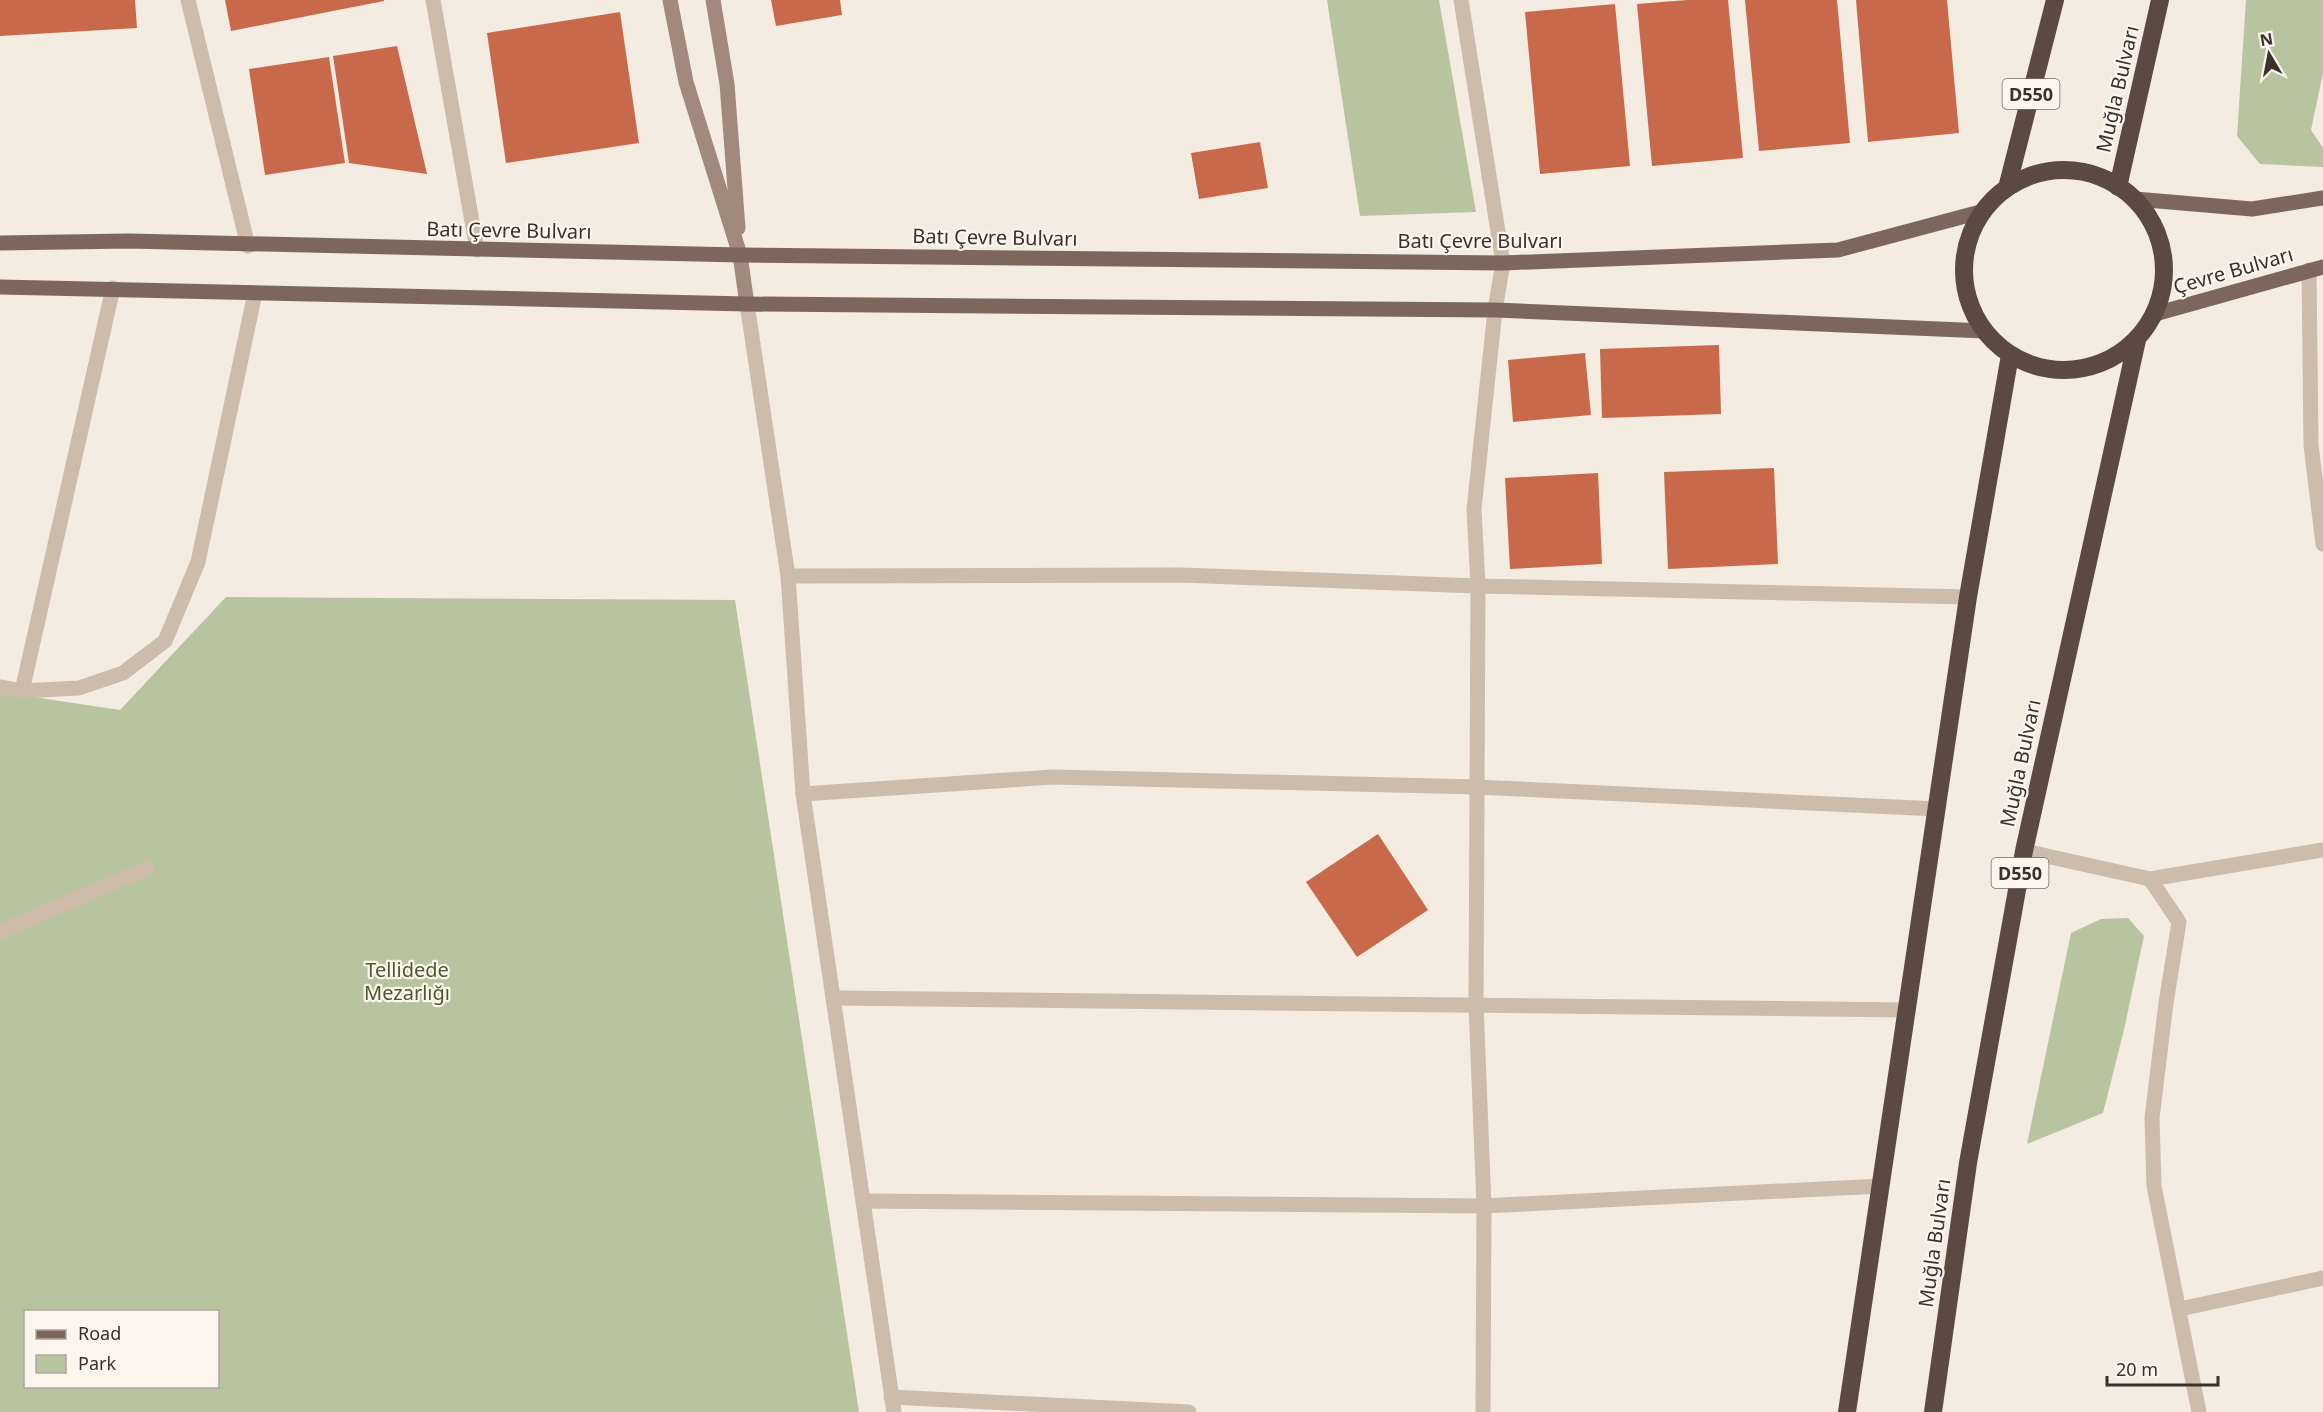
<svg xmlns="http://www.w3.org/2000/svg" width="2323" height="1412" viewBox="0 0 2323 1412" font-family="'Noto Sans',sans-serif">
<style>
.green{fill:#b8c4a0;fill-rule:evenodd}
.building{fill:#c8694b}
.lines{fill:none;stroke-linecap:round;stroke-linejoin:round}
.lane{stroke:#cdbbac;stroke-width:15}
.street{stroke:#cdbbac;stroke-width:15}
.secondary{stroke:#a18a7d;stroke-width:15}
.primary{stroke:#7d675c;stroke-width:15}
.highway{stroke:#5c4a42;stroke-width:18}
.labels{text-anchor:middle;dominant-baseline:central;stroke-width:4.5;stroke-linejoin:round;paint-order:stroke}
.shield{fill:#fbf5ee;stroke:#756b66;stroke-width:1.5}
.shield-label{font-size:18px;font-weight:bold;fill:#3b302b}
.street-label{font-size:20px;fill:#3b302b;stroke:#fbf5ee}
.park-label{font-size:20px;fill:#4a5a2e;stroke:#fbf5ee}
</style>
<rect width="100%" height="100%" fill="#f4ebe1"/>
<g class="green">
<path d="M 1327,0 L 1439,0 L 1476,212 L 1360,216 Z"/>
<path d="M 2246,0 L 2323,0 L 2323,73 L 2311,130 L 2323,148 L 2323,167 L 2260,164 L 2237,136 Z"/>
<path d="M 226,597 L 735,600 L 859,1412 L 0,1412 L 0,692 L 120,710 ZM 26,1312 L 218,1312 L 218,1386 L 26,1386 Z"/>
<path d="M 2128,918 L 2144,936 L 2123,1034 L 2103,1113 L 2027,1144 L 2071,933 L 2101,919 Z"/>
</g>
<g class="building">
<path d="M 0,0 L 135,0 L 137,28 L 0,36 Z"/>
<path d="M 225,0 L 384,0 L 384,1 L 231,31 Z"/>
<path d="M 771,0 L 840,0 L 842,15 L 776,26 Z"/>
<path d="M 1687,0 L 1728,0 L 1743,158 L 1652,166 L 1637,4 Z"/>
<path d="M 1745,0 L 1837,0 L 1850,143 L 1759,151 Z"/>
<path d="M 1856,0 L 1947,0 L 1959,133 L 1868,142 Z"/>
<path d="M 1615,4 L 1630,166 L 1540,174 L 1525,12 Z"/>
<path d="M 620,12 L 639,143 L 506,163 L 487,33 Z"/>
<path d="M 397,46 L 427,174 L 349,163 L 333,56 Z"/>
<path d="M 329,57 L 345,163 L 265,175 L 249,69 Z"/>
<path d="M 1260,142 L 1268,188 L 1199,199 L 1191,153 Z"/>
<path d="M 1719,345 L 1721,414 L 1602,418 L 1600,349 Z"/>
<path d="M 1585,353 L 1591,415 L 1513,422 L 1508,360 Z"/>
<path d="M 1774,468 L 1778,564 L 1668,569 L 1664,472 Z"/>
<path d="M 1598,473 L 1602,564 L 1510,569 L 1505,478 Z"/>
<path d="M 1378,834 L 1428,910 L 1357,957 L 1306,882 Z"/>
</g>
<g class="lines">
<g class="lane">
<path d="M 2309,270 L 2311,445 L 2323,544"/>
<path d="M 0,932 L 147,868"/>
</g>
<g class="street">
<path d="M 188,0 L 248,246"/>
<path d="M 433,0 L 477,250"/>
<path d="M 1461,0 L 1503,263 L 1495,310 L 1474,509 L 1478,586 L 1476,1004 L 1484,1206 L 1483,1412"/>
<path d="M 747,304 L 788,576 L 803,794 L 894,1412"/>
<path d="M 788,576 L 1181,575 L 1478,586 L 1968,597"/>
<path d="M 0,687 L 22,691 L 79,688 L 123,673 L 165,641 L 198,562 L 255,293"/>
<path d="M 22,691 L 113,288"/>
<path d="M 803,794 L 1053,777 L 1477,787 L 1937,809"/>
<path d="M 2024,851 L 2150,879 L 2179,922 L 2166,1003 L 2152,1118 L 2154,1186 L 2199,1412"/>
<path d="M 2150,879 L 2323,850"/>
<path d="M 834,998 L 1907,1010"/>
<path d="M 864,1201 L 1484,1206 L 1881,1186"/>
<path d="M 2180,1309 L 2323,1278"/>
<path d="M 891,1397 L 1189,1412"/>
</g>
<g class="secondary">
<path d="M 670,0 L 686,82 L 740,255 L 747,304"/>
<path d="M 713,0 L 727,84 L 738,228"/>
</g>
<g class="primary">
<path d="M 2135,199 L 2252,209 L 2323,198"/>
<path d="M 0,243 L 129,241 L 740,255 L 1503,263 L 1838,250 L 1984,211"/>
<path d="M 0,287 L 747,304 L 1495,310 L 1985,331"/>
<path d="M 2155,314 L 2323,267"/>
</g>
<g class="highway">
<circle cx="2064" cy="270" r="100"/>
<path d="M 2118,187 L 2160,0"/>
<path d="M 2007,188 L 2055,0"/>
<path d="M 1847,1412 L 1968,597 L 2010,355"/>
<path d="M 1933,1412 L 1968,1163 L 2024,851 L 2137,340"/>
</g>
</g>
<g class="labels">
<g class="shield">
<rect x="2002.5" y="79" width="57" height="30" rx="4.5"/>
<rect x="1991.5" y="858" width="57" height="30" rx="4.5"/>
</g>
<g class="shield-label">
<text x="2031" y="94">D550</text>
<text x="2020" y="873">D550</text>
</g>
<g class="street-label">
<text transform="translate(2117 89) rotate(-77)">Muğla Bulvarı</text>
<text transform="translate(509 230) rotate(1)">Batı Çevre Bulvarı</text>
<text transform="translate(995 237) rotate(1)">Batı Çevre Bulvarı</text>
<text x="1480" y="240">Batı Çevre Bulvarı</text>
<text transform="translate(2233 270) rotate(-16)">Çevre Bulvarı</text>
<text transform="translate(2020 763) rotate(-78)">Muğla Bulvarı</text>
<text transform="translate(1934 1243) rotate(-82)">Muğla Bulvarı</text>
</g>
<g class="park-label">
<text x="407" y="969">Tellidede<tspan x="407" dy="23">Mezarlığı</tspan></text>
</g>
</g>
<rect x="24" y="1310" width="195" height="78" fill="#fbf5ee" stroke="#aea6a0" stroke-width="1.5"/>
<rect x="36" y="1330" width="30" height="9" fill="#7d675c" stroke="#aea6a0" stroke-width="1.5"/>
<text x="78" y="1340" font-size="18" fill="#3b302b">Road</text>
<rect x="36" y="1355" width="30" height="18" fill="#b8c4a0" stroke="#aea6a0" stroke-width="1.5"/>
<text x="78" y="1370" font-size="18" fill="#3b302b">Park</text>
<g transform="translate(2269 54) rotate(350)" stroke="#fbf5ee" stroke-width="4.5" paint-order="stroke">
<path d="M0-4.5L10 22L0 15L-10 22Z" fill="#3b302b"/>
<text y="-9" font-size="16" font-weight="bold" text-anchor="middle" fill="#3b302b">N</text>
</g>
<path d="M2107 1376v9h111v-9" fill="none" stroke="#3b302b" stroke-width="3"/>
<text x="2116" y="1376" font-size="18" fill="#3b302b" stroke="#fbf5ee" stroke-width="4.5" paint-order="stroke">20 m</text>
</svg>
